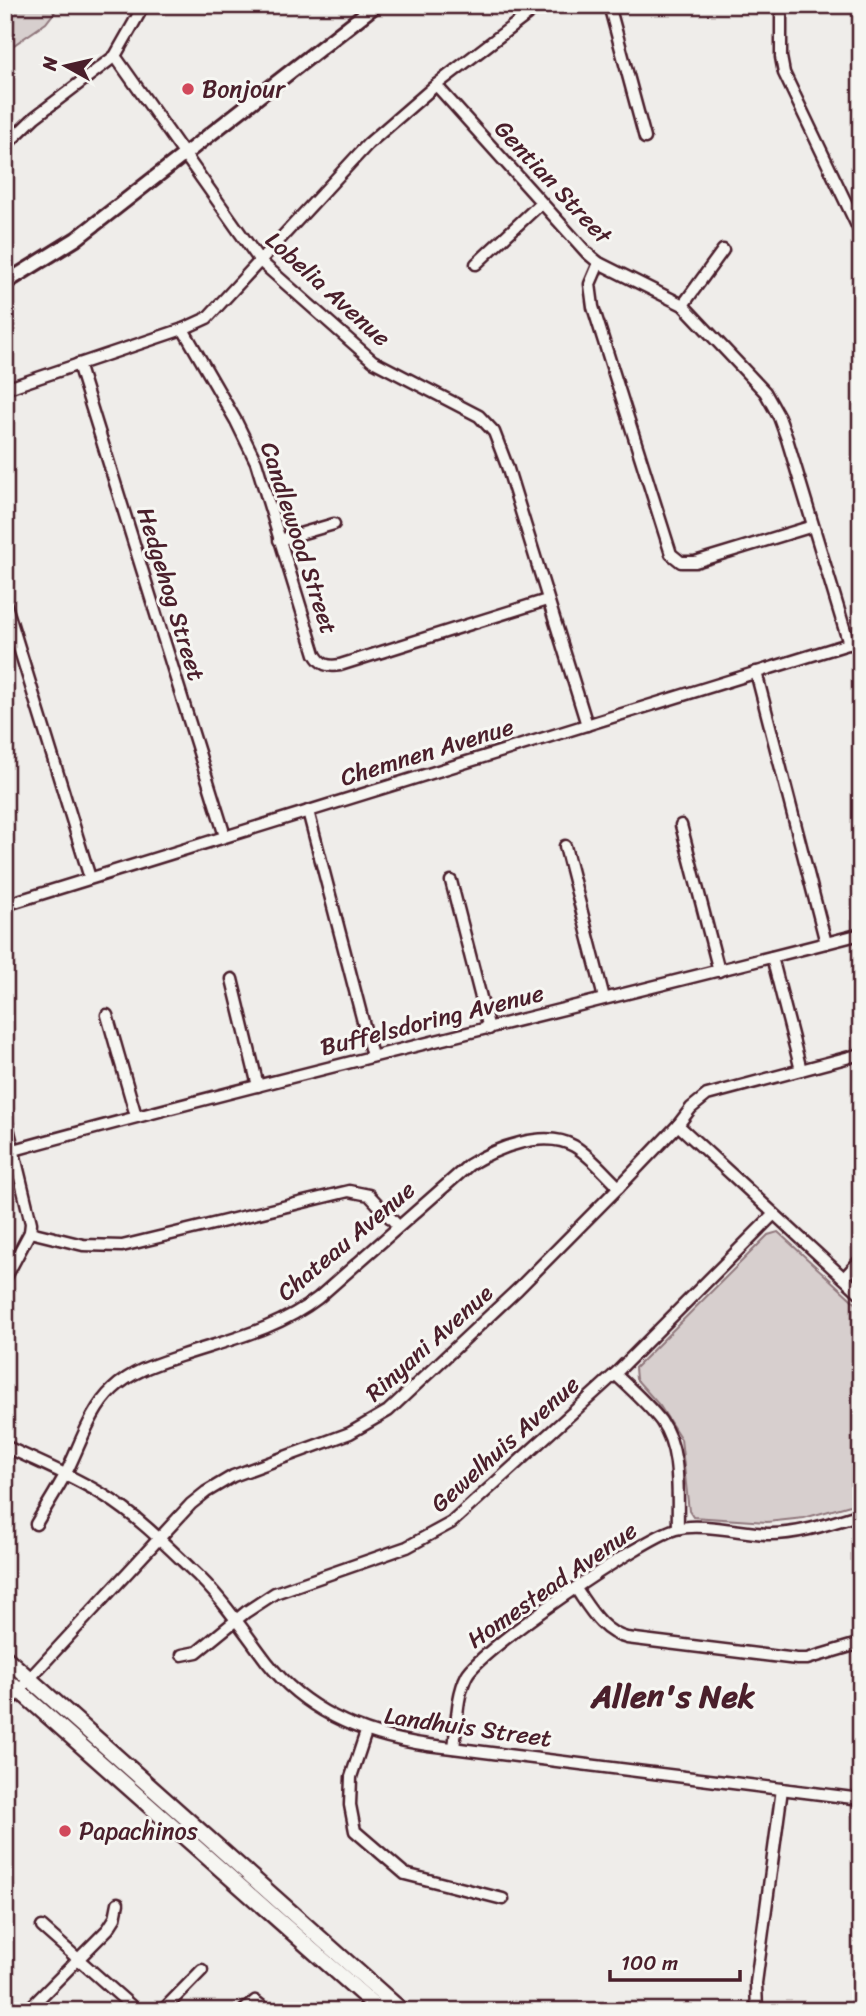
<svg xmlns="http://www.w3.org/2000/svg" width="866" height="2016" viewBox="0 0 866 2016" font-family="Sriracha,sans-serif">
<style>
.green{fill:#d7cfce;stroke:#90777c;stroke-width:2}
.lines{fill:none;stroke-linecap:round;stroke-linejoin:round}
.minor-casing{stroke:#4a1f2b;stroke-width:15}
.tertiary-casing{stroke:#4a1f2b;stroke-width:18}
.secondary-casing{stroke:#4a1f2b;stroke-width:19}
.minor{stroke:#f6f6f2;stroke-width:10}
.tertiary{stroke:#f6f6f2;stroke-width:12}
.secondary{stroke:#f6f6f2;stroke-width:14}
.poi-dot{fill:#d1495b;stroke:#f6f6f2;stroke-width:2.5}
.labels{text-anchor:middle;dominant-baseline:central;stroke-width:6;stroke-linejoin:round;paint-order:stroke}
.poi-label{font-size:24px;fill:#4a1f2b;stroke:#f6f6f2;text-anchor:start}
.street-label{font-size:24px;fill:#4a1f2b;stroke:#f6f6f2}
.district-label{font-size:32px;font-weight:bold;fill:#4a1f2b;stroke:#f6f6f2}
</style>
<rect width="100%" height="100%" fill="#efedea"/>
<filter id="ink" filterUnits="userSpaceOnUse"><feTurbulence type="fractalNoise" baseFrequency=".0143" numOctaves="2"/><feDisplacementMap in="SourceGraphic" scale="14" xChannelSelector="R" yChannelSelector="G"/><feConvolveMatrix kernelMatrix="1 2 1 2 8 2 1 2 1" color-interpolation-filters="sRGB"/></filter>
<g filter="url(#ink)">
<g class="green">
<path d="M 5,5 L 60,5 L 46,23 L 5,51 Z"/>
<path d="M 778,1232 L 861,1308 L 861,1502 L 804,1518 L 767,1522 L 693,1517 L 689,1511 L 681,1439 L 660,1406 L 636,1379 L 635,1368 L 768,1235 Z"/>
</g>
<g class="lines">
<g class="minor-casing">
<g id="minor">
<path d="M 609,5 L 645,138"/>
<path d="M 781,5 L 781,57 L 784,73 L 861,234"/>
<path d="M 115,56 L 260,261 L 373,361 L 479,416 L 494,432 L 507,466 L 587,725"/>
<path d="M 436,85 L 587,253 L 599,263 L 683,305 L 765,392 L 779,417 L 787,439 L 849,644"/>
<path d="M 5,146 L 35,117 L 115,56 L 144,5"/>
<path d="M 599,263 L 590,284 L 593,307 L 671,554 L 681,562 L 695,562 L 813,526"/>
<path d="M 476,264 L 540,204"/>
<path d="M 683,305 L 723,250"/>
<path d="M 183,329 L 236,421 L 256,462 L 315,654 C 321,665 328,667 340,665 L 547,600"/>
<path d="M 78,364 L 225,836"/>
<path d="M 5,389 L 183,329 L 207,318 L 368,144 L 436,85 L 540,5"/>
<path d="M 279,540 L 334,524"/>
<path d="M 5,602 L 90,878"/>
<path d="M 756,672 L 826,943"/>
<path d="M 308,811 L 372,1056"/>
<path d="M 681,825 L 719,971"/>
<path d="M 565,846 L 604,998"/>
<path d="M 451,881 L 489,1029"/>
<path d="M 5,905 L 861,640"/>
<path d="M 772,957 L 801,1070"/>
<path d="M 232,979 L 258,1086"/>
<path d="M 107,1015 L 136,1116"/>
<path d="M 5,1115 L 31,1223 L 30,1232 L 5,1279"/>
<path d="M 678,1125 L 861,1294"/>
<path d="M 14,1150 C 295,1073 579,1007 861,934"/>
<path d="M 30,1232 L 83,1245 L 122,1246 L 349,1191 L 369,1195 L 398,1226"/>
<path d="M 844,1278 L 861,1259"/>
<path d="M 615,1374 C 631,1389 648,1404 661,1421 C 682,1451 677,1493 678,1528"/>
<path d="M 5,1446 C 38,1462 74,1476 105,1496 C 136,1515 164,1543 190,1568 C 221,1596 242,1629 267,1662 C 307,1713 366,1736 428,1745 L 861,1799"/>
<path d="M 36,1524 C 46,1507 57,1490 66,1473 C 80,1446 90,1410 113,1389 C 132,1371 156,1364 180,1356 C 228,1340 278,1329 318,1298 L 469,1165 C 496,1148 544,1129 574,1146 C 591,1156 605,1174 619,1187"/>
<path d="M 576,1589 C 590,1609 602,1632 627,1638 L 797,1659 L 807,1659 L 861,1643"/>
<path d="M 182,1655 L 197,1652 L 246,1612 L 275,1593 L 407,1547 L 451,1523 L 615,1374 L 774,1214"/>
<path d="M 5,1708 L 30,1678 L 191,1504 L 206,1492 L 233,1476 L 350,1433 L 388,1411 L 518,1289 L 619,1187 L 678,1125 L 691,1108 L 707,1095 L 861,1054"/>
<path d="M 366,1732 L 351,1777 L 350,1805 L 355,1831 L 405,1874 L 503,1899"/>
<path d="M 454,1748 C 457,1725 456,1696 467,1675 C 482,1648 644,1537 676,1529 C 700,1522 742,1533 767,1534 C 798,1535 831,1523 861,1514"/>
<path d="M 42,1927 L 137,2011"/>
<path d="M 27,2011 L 108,1929 L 115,1918 L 118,1903"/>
<path d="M 162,2011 L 202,1970"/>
<path d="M 243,2011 L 255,2001 L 268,2011"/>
<path d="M 757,2011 L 756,1983 L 782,1789"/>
</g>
</g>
<g class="tertiary-casing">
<path id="tertiary" d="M 5,283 L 76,239 L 376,5"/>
</g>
<g class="secondary-casing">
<g id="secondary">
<path d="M 5,1657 L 402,2011"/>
<path d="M 5,1678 L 381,2011"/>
</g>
</g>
<use href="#minor" class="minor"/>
<use href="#tertiary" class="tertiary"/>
<use href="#secondary" class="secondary"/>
</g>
</g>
<g class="poi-dot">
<circle cx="188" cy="89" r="7"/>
<circle cx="65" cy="1831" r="7"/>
</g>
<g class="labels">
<g class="poi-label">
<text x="202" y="89">Bonjour</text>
<text x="79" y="1831">Papachinos</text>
</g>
<g class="street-label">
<text transform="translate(553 182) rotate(47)">Gentian Street</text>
<text transform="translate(328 289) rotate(42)">Lobelia Avenue</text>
<text transform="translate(299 538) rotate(72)">Candlewood Street</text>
<text transform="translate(171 594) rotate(73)">Hedgehog Street</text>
<text transform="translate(427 752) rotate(-17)">Chemnen Avenue</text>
<text transform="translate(432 1020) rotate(-14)">Buffelsdoring Avenue</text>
<text transform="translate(346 1241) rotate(-40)">Chateau Avenue</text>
<text transform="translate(429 1343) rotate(-42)">Rinyani Avenue</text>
<text transform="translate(505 1444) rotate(-42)">Gewelhuis Avenue</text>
<text transform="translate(552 1585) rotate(-35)">Homestead Avenue</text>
<text transform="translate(468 1727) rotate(8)">Landhuis Street</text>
</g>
<g class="district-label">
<text x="673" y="1696">Allen's Nek</text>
</g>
</g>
<rect width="866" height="2016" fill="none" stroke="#f6f6f2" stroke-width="28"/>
<rect x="14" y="14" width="838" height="1988" fill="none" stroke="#4a1f2b" stroke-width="2.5" filter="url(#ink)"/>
<g transform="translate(66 66) rotate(278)" stroke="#f6f6f2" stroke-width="5" paint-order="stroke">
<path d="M0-5L12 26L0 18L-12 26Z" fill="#4a1f2b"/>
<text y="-10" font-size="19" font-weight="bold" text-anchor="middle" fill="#4a1f2b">N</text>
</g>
<path d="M610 1970v10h130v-10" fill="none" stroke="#4a1f2b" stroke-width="3.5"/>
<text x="621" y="1970" font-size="21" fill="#4a1f2b" stroke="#f6f6f2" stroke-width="5" paint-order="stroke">100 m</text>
</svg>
